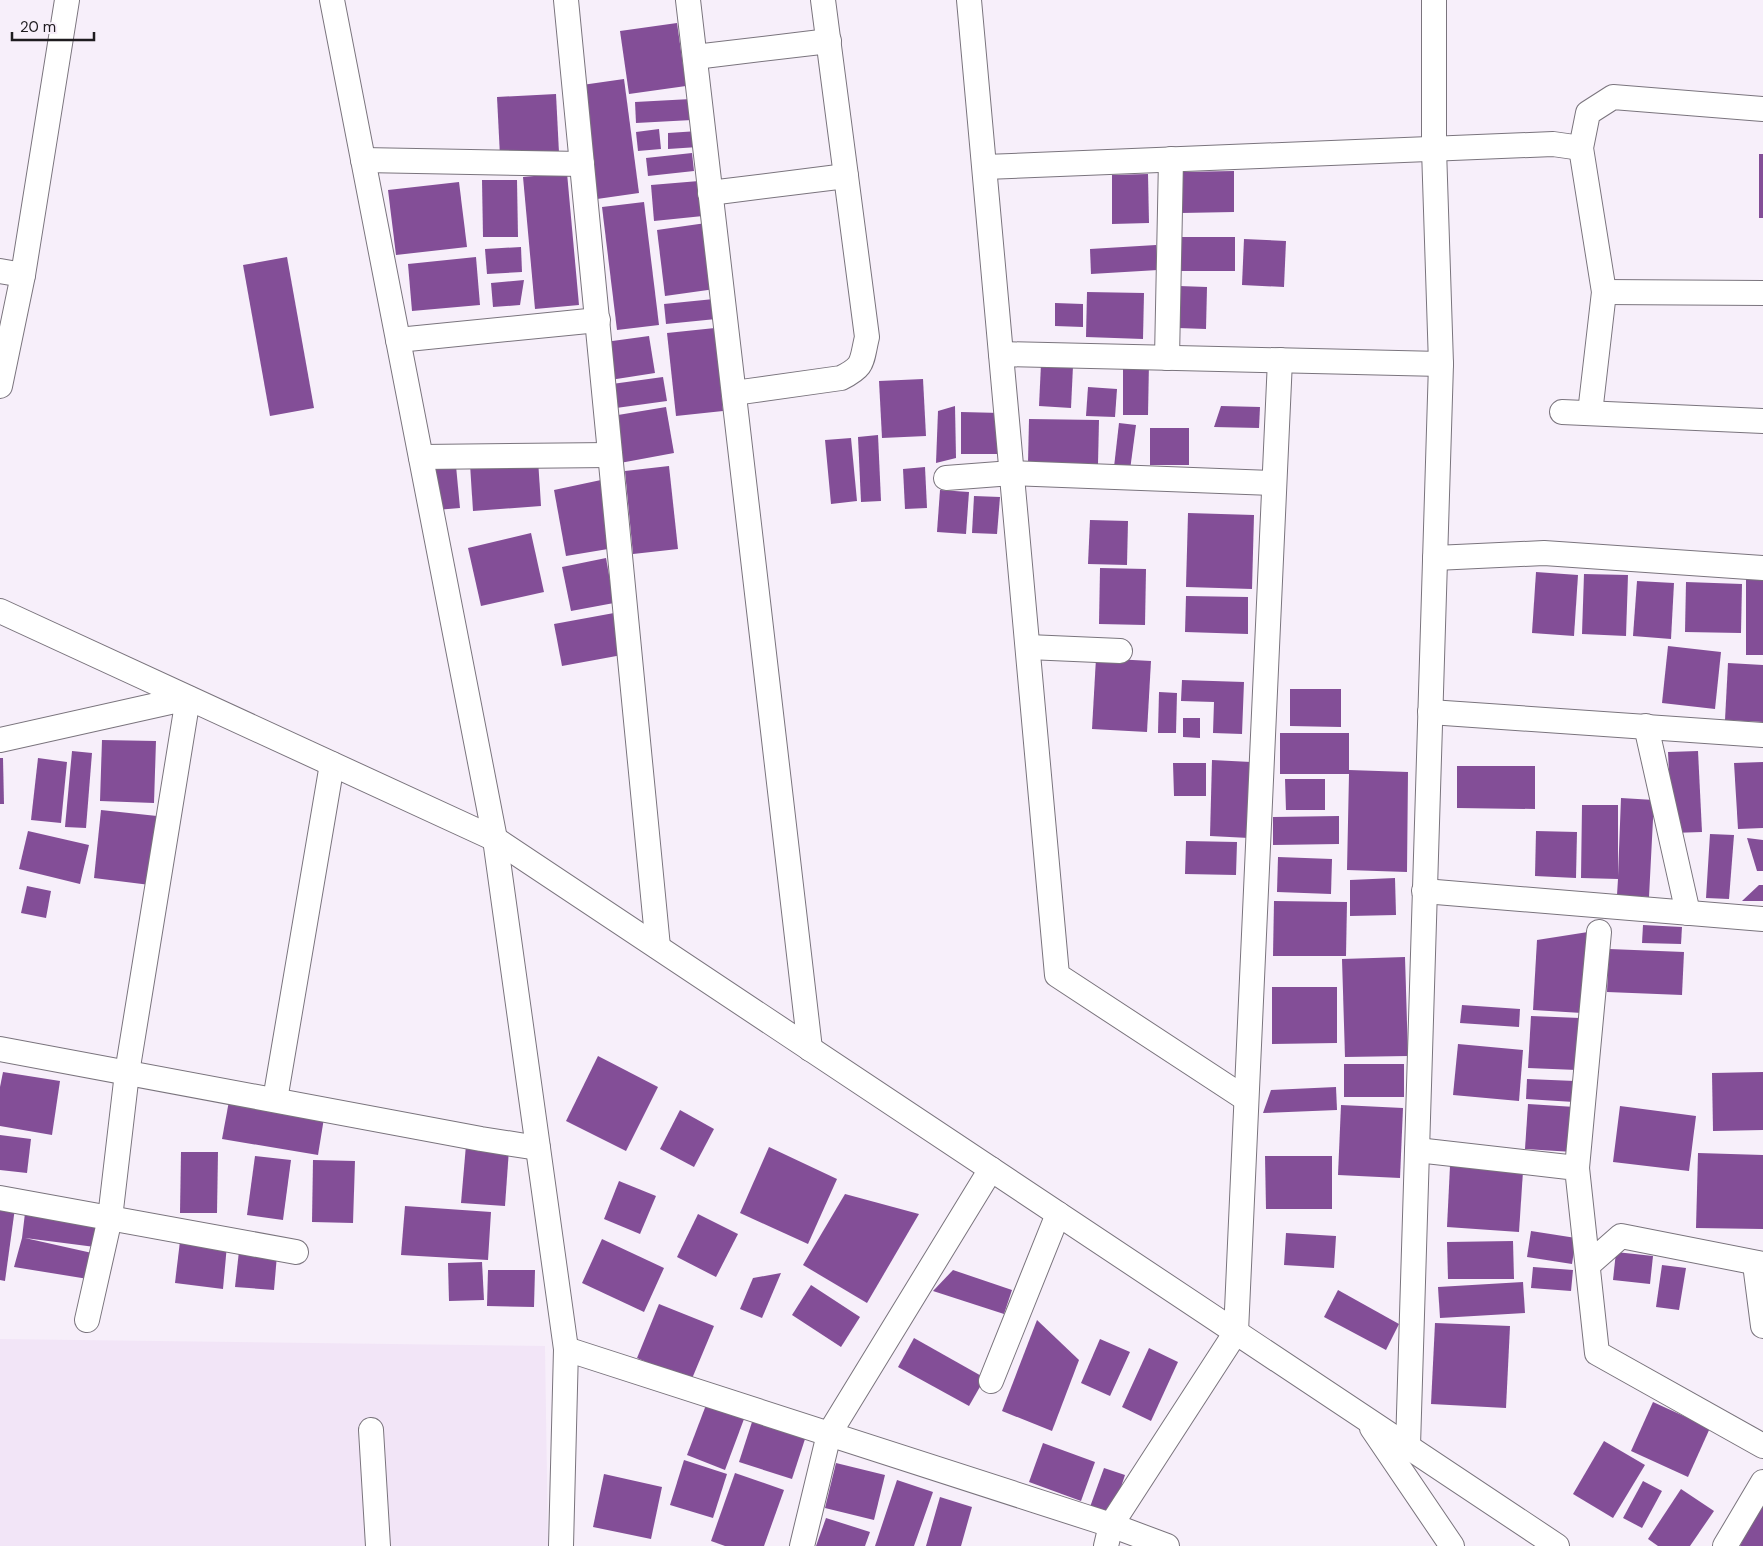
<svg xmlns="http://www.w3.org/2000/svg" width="1763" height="1546" viewBox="0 0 1763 1546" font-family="'DM Sans',sans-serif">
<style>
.built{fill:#f2e5f7}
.building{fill:#834e97}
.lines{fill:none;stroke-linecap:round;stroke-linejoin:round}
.street-casing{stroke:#7a747d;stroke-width:26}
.street{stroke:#fff;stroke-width:24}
</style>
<rect width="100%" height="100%" fill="#f7effa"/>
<path class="built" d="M 0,1339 L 545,1346 L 548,1546 L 0,1546 Z"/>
<g class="building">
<path d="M 677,23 L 686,86 L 629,94 L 620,31 Z"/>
<path d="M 624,79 L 639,193 L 597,199 L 582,85 Z"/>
<path d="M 556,94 L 559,153 L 500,156 L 497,97 Z"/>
<path d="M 691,99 L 692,120 L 636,123 L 635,102 Z"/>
<path d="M 659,129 L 661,149 L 638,151 L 636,132 Z"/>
<path d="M 698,131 L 698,147 L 668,149 L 668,133 Z"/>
<path d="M 692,153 L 694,171 L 648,176 L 646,158 Z"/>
<rect x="1759" y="154" width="4" height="64"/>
<path d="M 1234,171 L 1234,212 L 1181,213 L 1181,172 Z"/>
<path d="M 567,173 L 579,305 L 535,309 L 523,177 Z"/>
<path d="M 1148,174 L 1149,223 L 1112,224 L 1112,175 Z"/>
<path d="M 482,180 L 517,180 L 518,237 L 483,237 Z"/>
<path d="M 699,181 L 703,216 L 654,221 L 651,185 Z"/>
<path d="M 459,182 L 467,247 L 396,255 L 388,190 Z"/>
<path d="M 644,202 L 659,325 L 617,330 L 602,207 Z"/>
<path d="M 706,223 L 715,289 L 665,296 L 657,230 Z"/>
<rect x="1179" y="237" width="56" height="34"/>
<path d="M 1244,239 L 1286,241 L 1284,287 L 1242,285 Z"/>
<path d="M 1156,245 L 1158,270 L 1091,274 L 1090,249 Z"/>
<path d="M 521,247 L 522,272 L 487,274 L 485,249 Z"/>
<path d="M 287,257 L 314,408 L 270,416 L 243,265 Z"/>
<path d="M 476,257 L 480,305 L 412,311 L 408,264 Z"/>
<path d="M 524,280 L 520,305 L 493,307 L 491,283 Z"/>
<path d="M 1179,286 L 1207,287 L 1206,329 L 1178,328 Z"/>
<path d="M 1087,292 L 1144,293 L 1143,339 L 1086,337 Z"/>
<path d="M 714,299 L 716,319 L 666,324 L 664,304 Z"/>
<path d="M 1055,303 L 1083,304 L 1083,327 L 1055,326 Z"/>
<path d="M 715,328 L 723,411 L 676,416 L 667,333 Z"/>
<path d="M 649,336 L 655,373 L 610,380 L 605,342 Z"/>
<path d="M 1123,362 L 1149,362 L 1148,415 L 1123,415 Z"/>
<path d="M 1041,364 L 1073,366 L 1071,408 L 1039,406 Z"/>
<path d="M 663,377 L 667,401 L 616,408 L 612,384 Z"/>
<path d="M 923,379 L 926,436 L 882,438 L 879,381 Z"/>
<path d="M 1088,387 L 1117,389 L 1115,417 L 1086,416 Z"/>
<path d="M 955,406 L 956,458 L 936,463 L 938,411 Z"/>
<path d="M 1221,406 L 1260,407 L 1259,428 L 1214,427 Z"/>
<path d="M 666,407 L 674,453 L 620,463 L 612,416 Z"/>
<path d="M 961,412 L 1001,413 L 1001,454 L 961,454 Z"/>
<path d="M 1029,419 L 1099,420 L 1098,464 L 1028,463 Z"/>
<path d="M 1119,423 L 1136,425 L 1130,470 L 1114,467 Z"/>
<rect x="1150" y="428" width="39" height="37"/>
<path d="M 878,435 L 881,501 L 861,502 L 858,437 Z"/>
<path d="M 851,438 L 857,501 L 831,504 L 825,440 Z"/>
<path d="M 538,459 L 541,506 L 473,511 L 470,464 Z"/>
<path d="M 456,466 L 460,508 L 436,510 L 433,468 Z"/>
<path d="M 669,466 L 678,549 L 633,554 L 625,471 Z"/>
<path d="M 925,467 L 927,508 L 905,509 L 903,469 Z"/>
<path d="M 601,480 L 614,548 L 566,556 L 554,490 Z"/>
<path d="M 940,490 L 969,492 L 966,534 L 937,532 Z"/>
<path d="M 974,496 L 1000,497 L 997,534 L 972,533 Z"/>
<path d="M 1188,513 L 1254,515 L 1252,589 L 1186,587 Z"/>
<path d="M 1090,520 L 1128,521 L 1127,565 L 1088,564 Z"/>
<path d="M 531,533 L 544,592 L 481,606 L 468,548 Z"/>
<path d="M 606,558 L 614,603 L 571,611 L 562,567 Z"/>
<path d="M 1100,568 L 1146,569 L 1145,625 L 1099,624 Z"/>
<path d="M 1536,572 L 1578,575 L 1574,636 L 1532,633 Z"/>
<path d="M 1584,574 L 1628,575 L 1626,636 L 1582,634 Z"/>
<path d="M 1746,579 L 1763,580 L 1763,655 L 1746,655 Z"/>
<path d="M 1637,581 L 1674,583 L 1671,639 L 1633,636 Z"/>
<path d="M 1686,582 L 1742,584 L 1741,633 L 1685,632 Z"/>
<path d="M 1186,596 L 1248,597 L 1248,634 L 1185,632 Z"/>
<path d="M 614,613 L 622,655 L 562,666 L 554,624 Z"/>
<path d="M 1668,646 L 1721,652 L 1715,709 L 1662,703 Z"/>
<path d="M 1096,658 L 1151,661 L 1147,732 L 1092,729 Z"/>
<path d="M 1728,663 L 1763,665 L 1763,722 L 1725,720 Z"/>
<path d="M 1182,680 L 1244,682 L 1242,734 L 1213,733 L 1214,702 L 1181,701 Z"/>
<path d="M 1290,689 L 1341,689 L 1341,727 L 1290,726 Z"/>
<path d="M 1159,692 L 1177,693 L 1176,733 L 1158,733 Z"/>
<path d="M 1183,718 L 1200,718 L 1200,738 L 1183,737 Z"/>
<path d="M 1280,733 L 1349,733 L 1349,770 L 1408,772 L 1407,872 L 1347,870 L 1349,774 L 1280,774 Z"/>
<path d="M 102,740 L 156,741 L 154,803 L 100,801 Z"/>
<path d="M 72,751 L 92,753 L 86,828 L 65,827 Z"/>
<path d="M 1698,751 L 1702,832 L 1672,833 L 1668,752 Z"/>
<path d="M 0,758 L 3,758 L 4,804 L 0,804 Z"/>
<path d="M 38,758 L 67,762 L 61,823 L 31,820 Z"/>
<path d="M 1212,760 L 1251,762 L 1249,838 L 1210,836 Z"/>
<path d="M 1763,762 L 1763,828 L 1738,829 L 1734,763 Z"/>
<path d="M 1173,763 L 1206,763 L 1206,796 L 1174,796 Z"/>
<path d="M 1457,766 L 1535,766 L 1535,809 L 1457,808 Z"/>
<path d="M 1285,779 L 1325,779 L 1325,810 L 1286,810 Z"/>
<path d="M 1621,798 L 1654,800 L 1649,897 L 1617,895 L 1618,879 L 1581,878 L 1582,805 L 1618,805 L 1618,876 Z"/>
<path d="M 101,810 L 157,816 L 150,885 L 94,878 Z"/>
<path d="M 1339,816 L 1339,844 L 1273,845 L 1273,817 Z"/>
<path d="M 28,831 L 89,845 L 80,884 L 19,869 Z"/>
<path d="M 1536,831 L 1577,832 L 1576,878 L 1535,876 Z"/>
<path d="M 1710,834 L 1734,835 L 1729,899 L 1706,898 Z"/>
<path d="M 1747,838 L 1763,840 L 1763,871 L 1757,871 Z"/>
<path d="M 1186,841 L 1237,842 L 1236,875 L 1185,874 Z"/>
<path d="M 1278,857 L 1332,859 L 1331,894 L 1277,892 Z"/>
<path d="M 1395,878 L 1396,915 L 1350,916 L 1350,880 Z"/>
<path d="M 1759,885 L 1763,885 L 1763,901 L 1742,901 Z"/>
<path d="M 27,886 L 51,891 L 46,918 L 21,913 Z"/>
<path d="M 1274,901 L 1347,902 L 1346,956 L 1273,956 Z"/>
<path d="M 1643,925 L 1682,927 L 1681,944 L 1642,943 Z"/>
<path d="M 1588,932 L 1582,1013 L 1533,1010 L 1537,940 Z"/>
<path d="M 1609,949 L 1684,952 L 1682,995 L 1607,992 Z"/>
<path d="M 1405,957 L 1408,1056 L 1345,1057 L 1342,959 Z"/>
<path d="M 1272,987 L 1337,987 L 1337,1043 L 1272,1044 Z"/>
<path d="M 1462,1005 L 1520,1009 L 1519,1027 L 1460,1023 Z"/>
<path d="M 1531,1016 L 1580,1018 L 1577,1070 L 1528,1068 Z"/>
<path d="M 1458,1044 L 1523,1050 L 1519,1101 L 1453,1095 Z"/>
<path d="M 598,1056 L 658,1087 L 626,1151 L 566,1121 Z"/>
<rect x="1344" y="1064" width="60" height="33"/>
<path d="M 3,1072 L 60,1081 L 52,1135 L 0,1126 L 0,1087 Z"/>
<path d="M 1763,1072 L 1763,1130 L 1713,1131 L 1712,1073 Z"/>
<path d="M 1527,1079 L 1575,1081 L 1574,1102 L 1526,1099 Z"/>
<path d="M 1336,1087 L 1337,1110 L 1263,1113 L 1271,1090 Z"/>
<path d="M 229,1101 L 324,1118 L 318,1155 L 222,1139 Z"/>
<path d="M 1528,1104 L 1575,1107 L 1573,1152 L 1525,1149 Z"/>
<path d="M 1341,1105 L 1403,1108 L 1400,1178 L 1338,1175 Z"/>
<path d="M 1620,1106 L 1696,1116 L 1689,1171 L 1613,1162 Z"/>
<path d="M 680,1110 L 714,1129 L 694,1167 L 660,1149 Z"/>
<path d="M 0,1135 L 31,1139 L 27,1173 L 0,1170 Z"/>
<path d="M 466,1145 L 509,1149 L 505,1206 L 461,1203 Z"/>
<path d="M 769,1147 L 837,1179 L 808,1244 L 740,1213 Z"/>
<path d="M 181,1152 L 218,1152 L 217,1213 L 180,1213 Z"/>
<path d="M 1698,1153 L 1763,1155 L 1763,1229 L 1696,1228 Z"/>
<path d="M 255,1156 L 291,1160 L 283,1220 L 247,1215 Z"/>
<path d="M 1265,1156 L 1332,1156 L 1332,1209 L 1266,1209 Z"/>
<path d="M 313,1160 L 355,1161 L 353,1223 L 312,1222 Z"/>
<path d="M 1450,1166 L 1523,1171 L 1519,1232 L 1447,1227 Z"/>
<path d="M 619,1181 L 656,1196 L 640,1234 L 604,1219 Z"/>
<path d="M 845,1194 L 919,1214 L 867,1303 L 803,1265 Z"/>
<path d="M 0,1206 L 15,1208 L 5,1281 L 0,1280 Z"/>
<path d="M 405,1206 L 491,1212 L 488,1260 L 401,1255 Z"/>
<path d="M 25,1213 L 98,1222 L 95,1247 L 25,1238 L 92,1253 L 88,1279 L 14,1267 L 22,1238 Z"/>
<path d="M 698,1214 L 738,1234 L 716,1277 L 677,1257 Z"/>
<path d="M 1531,1231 L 1576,1238 L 1572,1264 L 1527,1257 Z"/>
<path d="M 1286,1233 L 1336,1236 L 1334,1268 L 1284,1265 Z"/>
<path d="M 602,1239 L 664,1268 L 644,1312 L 582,1283 Z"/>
<path d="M 180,1241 L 227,1245 L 223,1289 L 175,1283 Z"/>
<path d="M 1513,1241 L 1514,1279 L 1448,1279 L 1447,1242 Z"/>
<path d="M 239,1251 L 277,1255 L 274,1290 L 235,1287 Z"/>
<path d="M 1616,1252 L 1653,1256 L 1650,1284 L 1613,1280 Z"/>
<path d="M 482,1262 L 484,1300 L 449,1301 L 448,1263 Z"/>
<path d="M 1662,1265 L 1686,1268 L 1679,1310 L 1656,1307 Z"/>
<path d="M 1533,1267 L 1573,1270 L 1571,1291 L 1531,1288 Z"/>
<path d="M 488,1270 L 535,1270 L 534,1307 L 487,1306 Z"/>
<path d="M 953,1270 L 1012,1290 L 1004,1314 L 933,1291 Z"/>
<path d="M 781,1273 L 762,1318 L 740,1309 L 753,1278 Z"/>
<path d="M 1523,1282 L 1525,1313 L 1440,1318 L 1438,1287 Z"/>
<path d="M 811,1285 L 860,1317 L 841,1347 L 792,1315 Z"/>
<path d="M 1338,1290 L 1399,1324 L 1386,1350 L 1324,1317 Z"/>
<path d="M 659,1304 L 714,1326 L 691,1381 L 637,1358 Z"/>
<path d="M 1037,1320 L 1079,1360 L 1052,1431 L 1002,1411 Z"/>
<path d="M 1435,1323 L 1510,1326 L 1506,1408 L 1431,1404 Z"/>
<path d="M 914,1338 L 985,1378 L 969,1406 L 898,1367 Z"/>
<path d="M 1100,1339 L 1130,1352 L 1110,1396 L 1081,1383 Z"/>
<path d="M 1149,1348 L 1178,1362 L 1151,1421 L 1122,1407 Z"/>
<path d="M 1653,1402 L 1710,1428 L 1688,1477 L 1631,1451 Z"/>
<path d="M 706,1405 L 744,1419 L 725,1470 L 687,1455 Z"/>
<path d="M 752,1422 L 805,1439 L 792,1479 L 739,1462 Z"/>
<path d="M 1604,1441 L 1645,1465 L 1613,1518 L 1573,1494 Z"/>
<path d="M 1043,1443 L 1095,1462 L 1081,1501 L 1029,1482 Z"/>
<path d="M 684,1460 L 727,1474 L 713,1518 L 670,1505 Z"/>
<path d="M 836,1463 L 885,1475 L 874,1520 L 825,1508 Z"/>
<path d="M 1104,1468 L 1125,1475 L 1112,1514 L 1090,1507 Z"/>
<path d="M 735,1473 L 784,1490 L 764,1546 L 725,1546 L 711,1541 Z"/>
<path d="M 604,1474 L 662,1487 L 651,1539 L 593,1527 Z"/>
<path d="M 897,1480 L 933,1492 L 914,1546 L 875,1546 Z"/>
<path d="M 1643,1481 L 1662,1491 L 1642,1528 L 1623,1518 Z"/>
<path d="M 1681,1489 L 1714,1511 L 1690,1546 L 1658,1546 L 1648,1539 Z"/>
<path d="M 940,1497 L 972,1507 L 961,1546 L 926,1546 Z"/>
<path d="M 1760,1505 L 1763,1507 L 1763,1546 L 1740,1546 Z"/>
<path d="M 826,1518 L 870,1532 L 865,1546 L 816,1546 Z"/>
</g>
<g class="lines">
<g class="street-casing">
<g id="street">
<path d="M 332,0 L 495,839 L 566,1349 L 561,1546"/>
<path d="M 566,0 L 658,947"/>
<path d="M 688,0 L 810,1049"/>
<path d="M 969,0 L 1057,975 L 1246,1099"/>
<path d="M 695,57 L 829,41"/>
<path d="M 363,160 L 582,164"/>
<path d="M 985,167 L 1553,144 L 1581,148"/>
<path d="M 710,193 L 846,176"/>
<path d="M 0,271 L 23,275"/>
<path d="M 1604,292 L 1763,293"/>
<path d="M 398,340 L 598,320"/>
<path d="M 1001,354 L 1441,364"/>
<path d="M 1167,358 L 1171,159"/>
<path d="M 0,386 L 23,275 L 67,0"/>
<path d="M 734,393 L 841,378 C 865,366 861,362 867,337 L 823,0"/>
<path d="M 1562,412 L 1763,421"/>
<path d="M 1590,413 L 1604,292 L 1581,148 L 1588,113 L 1613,97 L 1763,109"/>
<path d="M 421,457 L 610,455"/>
<path d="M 946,478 L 1012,473 L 1274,483"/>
<path d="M 1435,558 L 1544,553 L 1763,568"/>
<path d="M 0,611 L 495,839 L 1557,1546"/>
<path d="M 1028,647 L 1120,651"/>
<path d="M 1430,712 L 1763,735"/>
<path d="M 1646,726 L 1688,913"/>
<path d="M 0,740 L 188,698 L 127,1073 L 110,1218 L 87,1320"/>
<path d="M 1424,891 L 1763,919"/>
<path d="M 0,1049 L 481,1139 L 538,1148"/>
<path d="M 275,1100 L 332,764"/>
<path d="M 1417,1150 L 1577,1168 L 1597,1353 L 1763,1446"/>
<path d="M 1577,1168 L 1599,932"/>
<path d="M 0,1198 L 296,1252"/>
<path d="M 1755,1264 L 1763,1326"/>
<path d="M 1588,1265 L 1621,1236 L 1763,1264"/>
<path d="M 566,1349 L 1111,1525 L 1167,1546"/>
<path d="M 991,1381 L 1058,1214"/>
<path d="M 1372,1428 L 1452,1546"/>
<path d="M 371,1430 L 378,1546"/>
<path d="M 1408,1446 L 1441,364 L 1434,149 L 1434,0"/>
<path d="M 802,1546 L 829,1434 L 991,1169"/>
<path d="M 1106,1546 L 1111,1525 L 1236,1332 L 1280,360"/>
<path d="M 1725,1546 L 1763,1482"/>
</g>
</g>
<use href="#street" class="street"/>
</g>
<path d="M12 32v8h82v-8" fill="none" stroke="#1e1b1f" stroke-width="2.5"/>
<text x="20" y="32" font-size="15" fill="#1e1b1f" stroke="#f7effa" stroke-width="4" paint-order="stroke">20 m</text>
</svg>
